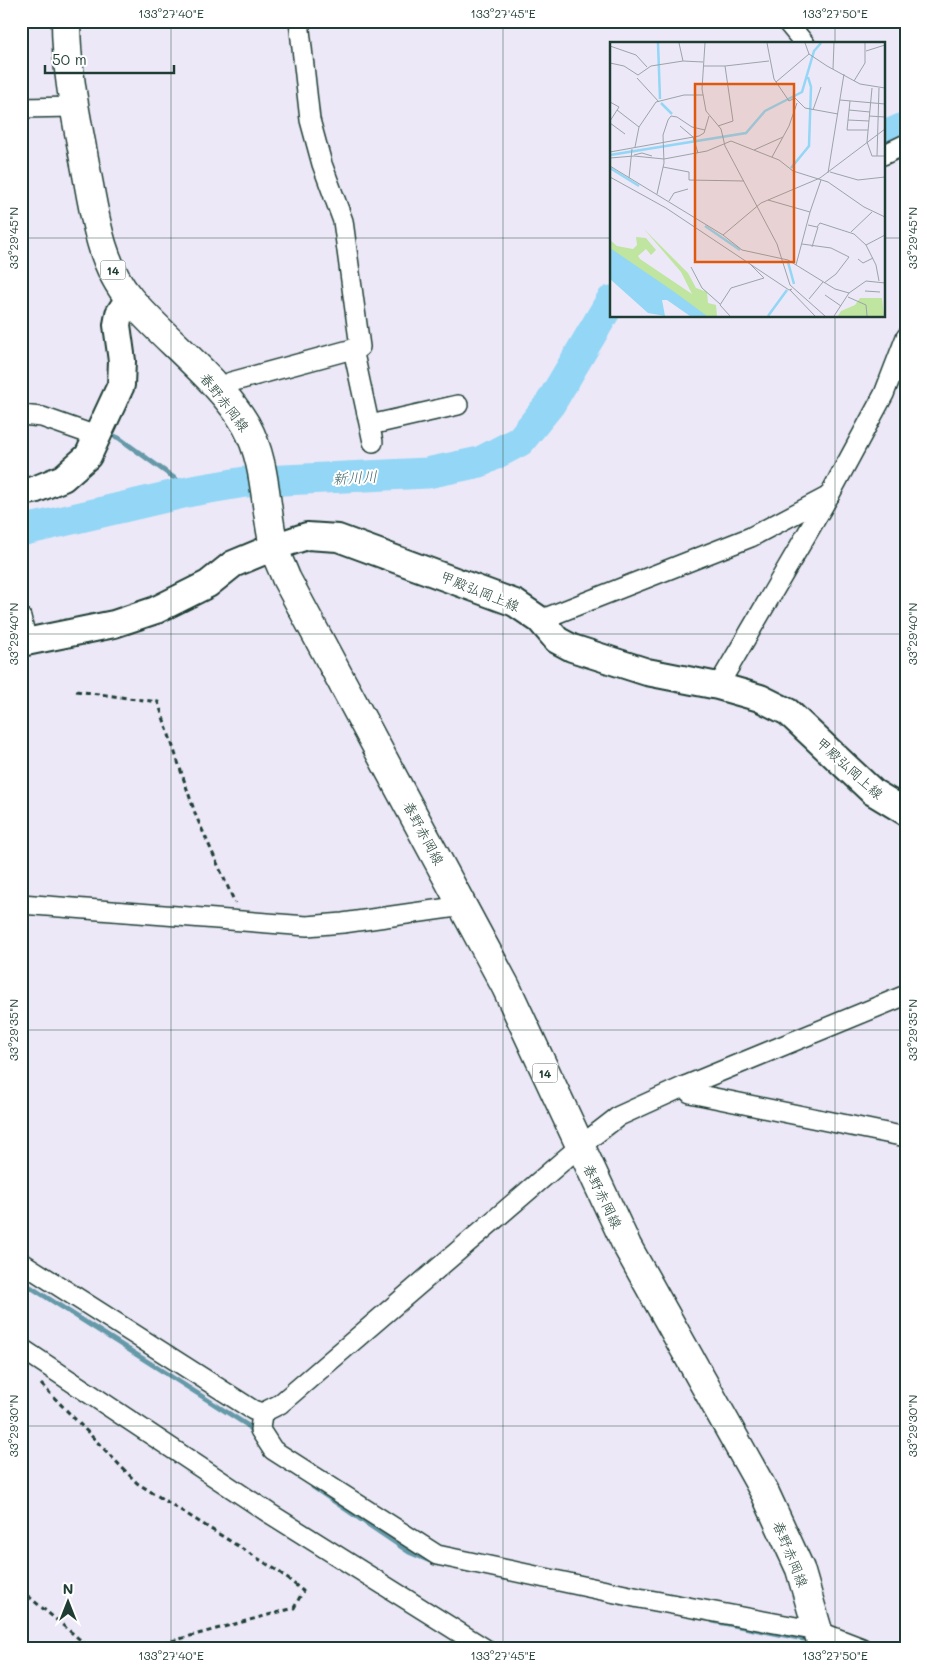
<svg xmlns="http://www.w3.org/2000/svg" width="927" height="1669" viewBox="0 0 927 1669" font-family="Mali,'Klee One',sans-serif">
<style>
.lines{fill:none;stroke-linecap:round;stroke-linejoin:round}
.stream{stroke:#6599a8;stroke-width:5}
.river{stroke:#93d6f5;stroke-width:31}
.minor-casing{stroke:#1f3d34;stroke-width:22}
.secondary-casing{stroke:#1f3d34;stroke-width:30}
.primary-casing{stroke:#1f3d34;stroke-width:31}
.path{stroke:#1f3d34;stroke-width:3;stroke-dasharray:5 4;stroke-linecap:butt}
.minor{stroke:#fff;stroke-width:19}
.secondary{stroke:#fff;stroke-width:26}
.primary{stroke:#fff;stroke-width:28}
.ticks{fill:none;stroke:#1f3d34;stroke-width:1;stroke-opacity:0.45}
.labels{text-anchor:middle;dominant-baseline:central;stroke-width:4;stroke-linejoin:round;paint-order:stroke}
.shield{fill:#fff;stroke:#627771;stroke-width:1}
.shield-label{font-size:12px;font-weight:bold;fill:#1f3d34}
.street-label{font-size:14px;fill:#1f3d34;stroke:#fff}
.water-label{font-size:15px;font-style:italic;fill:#3c6364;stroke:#fff}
.inset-river{fill:none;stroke:#93d6f5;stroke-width:2.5}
.inset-road{fill:none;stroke:#9aa4a9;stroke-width:1}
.view{fill:#de580e;fill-opacity:0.15;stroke:#de580e;stroke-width:2.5}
.inset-edge{fill:none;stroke:#1f3d34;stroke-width:2.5}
.neatline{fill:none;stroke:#1f3d34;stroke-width:2}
.ticks-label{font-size:12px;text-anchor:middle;fill:#1f3d34}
</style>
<rect width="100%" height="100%" fill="#ece8f7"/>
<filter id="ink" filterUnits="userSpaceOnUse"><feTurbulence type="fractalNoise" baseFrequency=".02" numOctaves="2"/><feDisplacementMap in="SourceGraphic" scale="10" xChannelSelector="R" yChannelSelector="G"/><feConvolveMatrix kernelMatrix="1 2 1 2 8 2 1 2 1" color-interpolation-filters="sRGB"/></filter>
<g filter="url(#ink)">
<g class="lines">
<g class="stream">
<path d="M 107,433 L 119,438 L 192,491"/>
<path d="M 897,792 L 906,781"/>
<path d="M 21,1281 L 247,1425 L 254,1434"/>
<path d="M 313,1487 L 409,1552 L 430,1561"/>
<path d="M 713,1621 L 804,1639"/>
</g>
<g class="river">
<path d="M 883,137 L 906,127"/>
<path d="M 21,531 L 192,491 L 245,482 L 427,473 L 480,462 L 520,441 L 550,404 L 611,301"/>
</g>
<g class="minor-casing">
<g id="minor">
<path d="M 786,21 L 805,44"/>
<path d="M 21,108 L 74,107"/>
<path d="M 883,155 L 906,144"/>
<path d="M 353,349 L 373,442"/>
<path d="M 220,392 L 231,382 L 360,347 L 343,221 L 322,164 L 310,120 L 299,21"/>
<path d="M 21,415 L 42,417 L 96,436"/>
<path d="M 370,425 L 458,405"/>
<path d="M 21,617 L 27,642"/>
<path d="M 540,620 L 751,537 L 829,496"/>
<path d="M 718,686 L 829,496 L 884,394 L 906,337"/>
<path d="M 21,904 L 307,926 L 343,923 L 463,906"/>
<path d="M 685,1086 L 690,1093 L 906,1137"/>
<path d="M 21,1262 L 253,1410 L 262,1413 L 280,1404 L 579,1147 L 619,1116 L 685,1086 L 906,995"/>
<path d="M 21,1348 L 269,1513 L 484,1648"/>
<path d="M 262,1413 L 260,1430 L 273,1450 L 437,1555 L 639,1598 L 818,1631 L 862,1648"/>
</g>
</g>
<g class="secondary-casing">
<g id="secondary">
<path d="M 21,492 L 34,490 L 63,478 L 88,456 L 121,385 L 122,361 L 117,325 L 119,314 L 129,298"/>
<path d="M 21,643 L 114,624 L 156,610 L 208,584 L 233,564 L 274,547 L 307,536 L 338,538 L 515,603 L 540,620 L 557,640 L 572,648 L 647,672 L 718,686 L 760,698 L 788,712 L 873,792 L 906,812"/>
</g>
</g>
<g class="primary-casing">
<path id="primary" d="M 66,21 C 66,70 76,116 85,164 C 94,209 99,263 130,299 C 164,339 220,380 246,425 C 267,463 264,504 274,546 C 276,557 282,567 286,578 L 506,987 L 627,1246 L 765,1493 L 800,1569 L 823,1648"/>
</g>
<g class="path">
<path d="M 76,691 L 158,702 L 196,816 L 235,903"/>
<path d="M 41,1384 L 137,1483 L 278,1571 L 303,1591 L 294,1608 L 146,1648"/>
<path d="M 21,1590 L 90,1648"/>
</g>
<use href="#minor" class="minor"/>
<use href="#secondary" class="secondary"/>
<use href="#primary" class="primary"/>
</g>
</g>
<path class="ticks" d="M 171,21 L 171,1648M 503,21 L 503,1648M 835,21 L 835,44M 21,238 L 611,238M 883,238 L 906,238M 835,316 L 835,1648M 21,634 L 906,634M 21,1030 L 906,1030M 21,1426 L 906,1426"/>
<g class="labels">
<g class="shield">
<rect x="100.5" y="260.5" width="25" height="19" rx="4"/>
<rect x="532.5" y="1063.5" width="25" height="19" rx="4"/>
</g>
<g class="shield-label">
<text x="113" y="270">14</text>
<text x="545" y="1073">14</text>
</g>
<g class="street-label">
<text transform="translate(225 402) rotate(52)">春野赤岡線</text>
<text transform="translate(480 591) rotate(22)">甲殿弘岡上線</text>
<text transform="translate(850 768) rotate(42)">甲殿弘岡上線</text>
<text transform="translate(424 833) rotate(62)">春野赤岡線</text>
<text transform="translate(603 1196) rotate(64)">春野赤岡線</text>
<text transform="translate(791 1554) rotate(68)">春野赤岡線</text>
</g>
<g class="water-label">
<text transform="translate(355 477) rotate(-3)">新川川</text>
</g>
</g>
<g transform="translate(610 42)">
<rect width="275" height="275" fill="#ece8f7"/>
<path d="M 34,187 L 78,231 L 86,246 L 97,250 L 98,261 L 106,263 L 107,274 L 94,274 L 0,209 L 0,198 L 7,204 L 23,207 L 27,203 L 26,195 L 36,196 L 46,208 L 41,213 L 36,207 L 28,214 L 30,217 L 82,252 L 71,230 ZM 250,256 L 272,256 L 274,274 L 228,274 L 231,269 L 245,263 Z" fill="#bfe5a0"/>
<path d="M 0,206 L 63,249 L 97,274 L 80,274 L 57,258 L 52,258 L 55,274 L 38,271 L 0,237 Z" fill="#93d6f5"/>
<path class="inset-river" d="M 48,1 L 50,57M 51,61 L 62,72M 0,113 L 136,91 L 155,69 L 192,50 L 204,9 L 211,1M 0,126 L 29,144M 181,126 L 199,104 L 201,45 L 198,35M 95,184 L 130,208M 178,220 L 184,242M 158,274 L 177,248"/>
<path class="inset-road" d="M 69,1 L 73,19M 95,1 L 92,47 L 96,69 L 111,87 L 115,104 L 167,202 L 180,243 L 215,274M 157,1 L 164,37 L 179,59 L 185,56 L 195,66 L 228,72M 195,1 L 199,12 L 217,24 L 250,42 L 275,46M 0,4 L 26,13 L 37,25M 256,9 L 275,3M 0,21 L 14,24 L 28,33 L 41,24 L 73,19 L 93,20M 94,24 L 115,24 L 123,79 L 108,84M 115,24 L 159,19M 223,27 L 224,1M 27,36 L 49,60M 244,39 L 255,21 L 255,1M 166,40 L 199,12M 262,46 L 257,100 L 262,114 L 275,114M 230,58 L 275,62M 240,59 L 237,88 L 258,88M 0,60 L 9,65 L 0,79M 7,68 L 29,85 L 25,105M 203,68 L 211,45M 239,68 L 260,70M 259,74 L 275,75M 238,78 L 259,79M 0,81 L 15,92M 70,84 L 83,95 L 88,111M 29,85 L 46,60 L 74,53 L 93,53M 144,108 L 173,95M 0,110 L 89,94 L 94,91 L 99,74M 24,113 L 32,111 L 42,114M 267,114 L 269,46M 162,115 L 179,84 L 187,61M 0,116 L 24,114 L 54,117 L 97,109 L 121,99 L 169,118 L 183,129 L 218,140 L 254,165 L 275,175M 0,124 L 113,193 L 151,161 L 210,136 L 275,87M 53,125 L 79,130 L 79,138 L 134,139M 220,130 L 248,138 L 275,135M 218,131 L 234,32M 0,135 L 56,166 L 179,248 L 182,247M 19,136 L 22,107M 47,152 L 54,121 L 53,93 L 58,78 L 61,74 L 67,75 L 82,85 L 95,88M 158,158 L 200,170 L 186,223M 59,159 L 64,151 L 78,147M 200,170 L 211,138M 198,183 L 207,185 L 210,181 L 244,192 L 256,203 L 266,223 L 269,239M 241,190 L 262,170M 113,193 L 132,208 L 178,218 L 225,247 L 239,251M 192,202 L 221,206 L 239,215 L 226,232 L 214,241M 256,203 L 275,193M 202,205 L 208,185M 248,217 L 253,221 L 263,216M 81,225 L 92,246 L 110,262M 180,248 L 205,274M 255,249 L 270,250M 215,253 L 231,264M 238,255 L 256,263 L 257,274M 199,257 L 213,240M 120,274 L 110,263 L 121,246 L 154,236 L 140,222M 224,274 L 239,251 L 256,239 L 275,241"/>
<path class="view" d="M 85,42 L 184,42 L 184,220 L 85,220 Z"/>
<rect width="275" height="275" class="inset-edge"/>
</g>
<rect width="927" height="1669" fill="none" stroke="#fff" stroke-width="55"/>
<g transform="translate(68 1602)" stroke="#ffffff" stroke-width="4" paint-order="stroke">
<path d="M0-4L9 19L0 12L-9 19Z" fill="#1f3d34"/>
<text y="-8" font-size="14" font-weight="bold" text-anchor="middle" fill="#1f3d34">N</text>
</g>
<path d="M45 65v8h129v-8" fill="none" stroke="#1f3d34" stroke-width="2.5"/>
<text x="52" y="65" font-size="15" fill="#1f3d34" stroke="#ffffff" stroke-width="4" paint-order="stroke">50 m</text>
<rect x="28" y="28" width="872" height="1614" class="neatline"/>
<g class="ticks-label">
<text x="171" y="18">133°27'40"E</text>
<text x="503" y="18">133°27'45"E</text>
<text x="835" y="18">133°27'50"E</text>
<text transform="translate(14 238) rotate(-90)" y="4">33°29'45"N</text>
<text transform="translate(913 238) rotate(-90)" y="4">33°29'45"N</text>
<text transform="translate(14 634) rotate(-90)" y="4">33°29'40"N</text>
<text transform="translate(913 634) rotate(-90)" y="4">33°29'40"N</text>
<text transform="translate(14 1030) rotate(-90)" y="4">33°29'35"N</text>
<text transform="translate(913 1030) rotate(-90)" y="4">33°29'35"N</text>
<text transform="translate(14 1426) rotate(-90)" y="4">33°29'30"N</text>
<text transform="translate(913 1426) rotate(-90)" y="4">33°29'30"N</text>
<text x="171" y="1660">133°27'40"E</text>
<text x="503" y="1660">133°27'45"E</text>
<text x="835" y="1660">133°27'50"E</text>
</g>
</svg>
